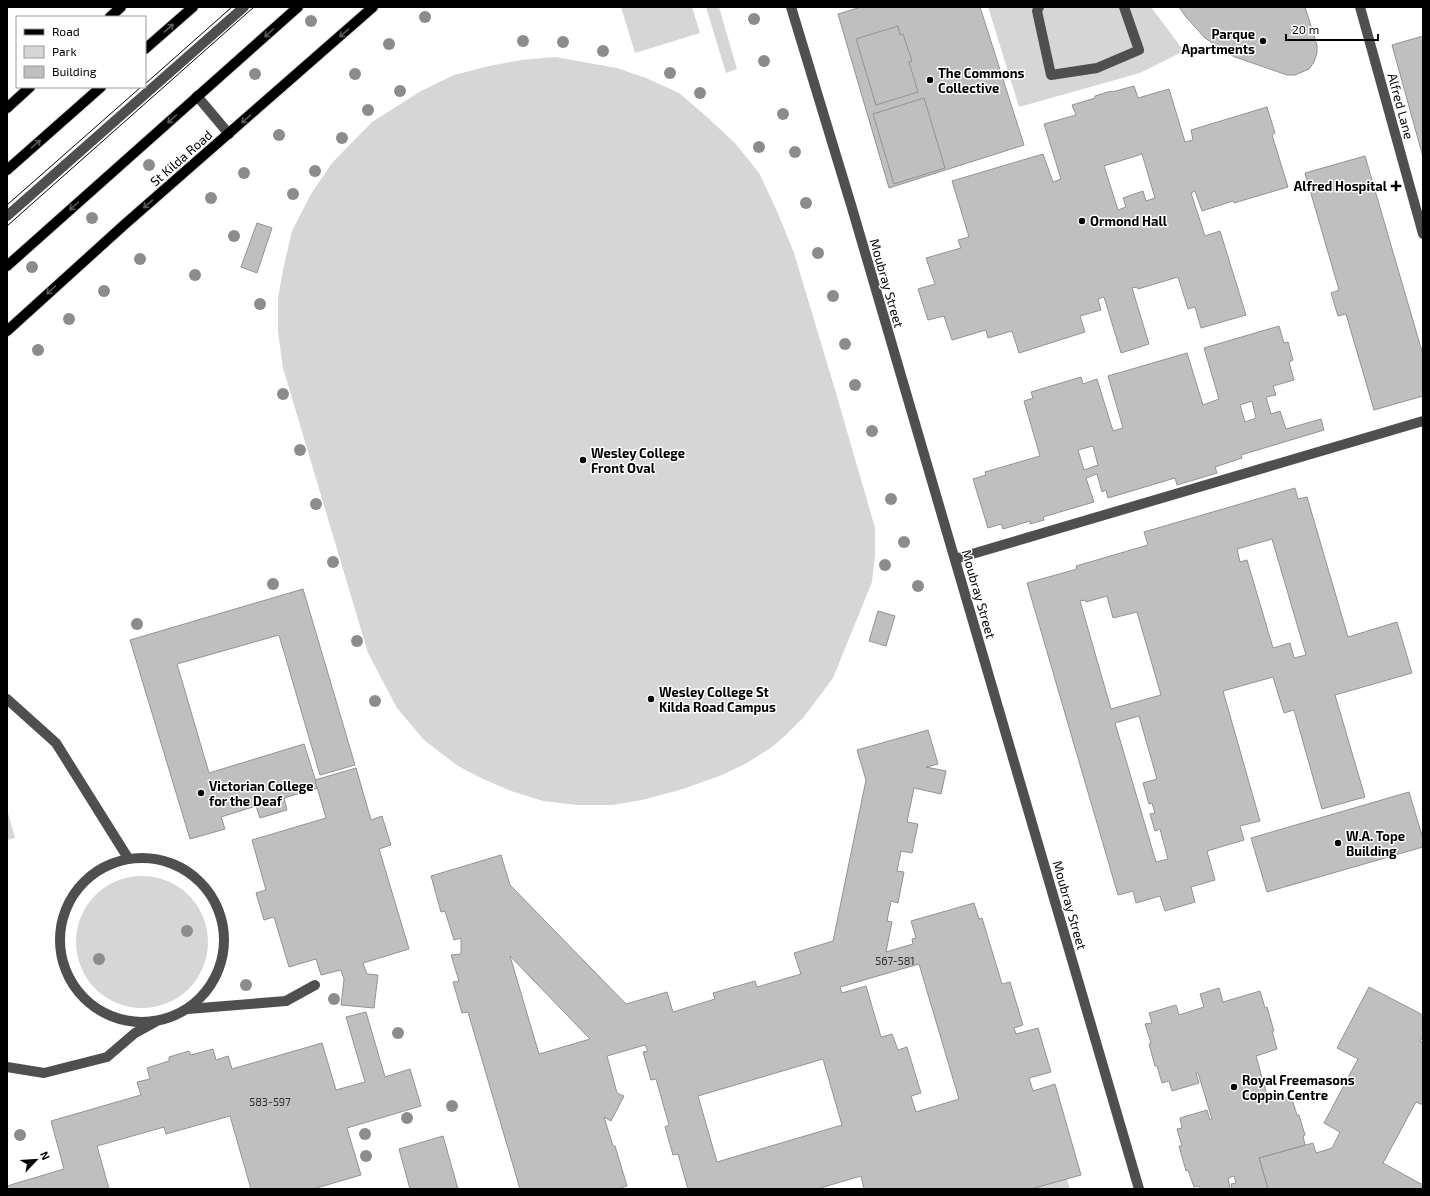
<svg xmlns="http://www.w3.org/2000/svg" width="1430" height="1196" viewBox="0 0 1430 1196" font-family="'Exo 2',sans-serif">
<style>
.green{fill:#d6d6d6}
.building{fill:#bfbfbf;stroke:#939393;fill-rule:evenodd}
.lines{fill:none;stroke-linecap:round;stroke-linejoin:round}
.major-casing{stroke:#dbdbdb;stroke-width:12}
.minor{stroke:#4f4f4f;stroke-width:10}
.major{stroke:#000;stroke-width:10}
.tram{stroke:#000;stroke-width:1}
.tree{fill:#8c8c8c}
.oneway{stroke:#595959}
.poi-dot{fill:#000;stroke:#fff;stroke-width:1.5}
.labels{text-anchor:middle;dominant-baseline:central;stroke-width:3;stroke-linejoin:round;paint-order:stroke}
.number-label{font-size:11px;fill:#303030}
.poi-label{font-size:13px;font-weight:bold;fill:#000;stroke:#fff;text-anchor:start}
.street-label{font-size:13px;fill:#000;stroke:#fff}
</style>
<rect width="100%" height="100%" fill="#fff"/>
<g class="green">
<path d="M 621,7 L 692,7 L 700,33 L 635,53 Z"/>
<path d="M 706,7 L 719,7 L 737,69 L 726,73 Z"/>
<path d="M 988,7 L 1151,7 L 1184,51 L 1140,73 L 1019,107 Z"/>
<path d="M 555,57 L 617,68 L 646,78 L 679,93 L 707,117 L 735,143 L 759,173 L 777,211 L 794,253 L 836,393 L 875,528 L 875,555 L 872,582 L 833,678 L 803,718 L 786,735 L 772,747 L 747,763 L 722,775 L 683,789 L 642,800 L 613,805 L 577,805 L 543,801 L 511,791 L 483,779 L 458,766 L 424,740 L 397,708 L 368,653 L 283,368 L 278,332 L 278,298 L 284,265 L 292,231 L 311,194 L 332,163 L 372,122 L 421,91 L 454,75 L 489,66 L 521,60 Z"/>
<path d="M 7,809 L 15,838 L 7,840 Z"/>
<circle cx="142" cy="942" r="66"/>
<path d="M 1066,1176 L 1070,1189 L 1021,1189 Z"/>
</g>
<g class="building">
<path d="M 861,7 L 980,7 L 1024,145 L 889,188 L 838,14 Z"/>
<path d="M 1179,7 L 1305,7 L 1317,45 L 1317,53 L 1314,62 L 1309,69 L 1295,75 L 1287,75 L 1235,57 L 1225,52 L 1205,38 L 1186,17 Z"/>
<path d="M 898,26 L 900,35 L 903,34 L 912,61 L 909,62 L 918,92 L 876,105 L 856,39 Z"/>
<path d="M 1423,36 L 1423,157 L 1392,45 Z"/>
<path d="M 1134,86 L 1138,98 L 1169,89 L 1185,142 L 1193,140 L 1191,130 L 1267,107 L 1275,133 L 1272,135 L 1288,187 L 1234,203 L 1233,201 L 1202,211 L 1195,191 L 1191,193 L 1205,236 L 1220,231 L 1246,315 L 1201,328 L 1195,307 L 1188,309 L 1178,277 L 1138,289 L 1137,287 L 1132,288 L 1149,344 L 1121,353 L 1104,297 L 1098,299 L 1101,310 L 1080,316 L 1085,332 L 1019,353 L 1012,331 L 988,338 L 986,330 L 952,340 L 944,316 L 928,320 L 918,289 L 935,284 L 926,258 L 961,248 L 958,240 L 969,237 L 952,181 L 1043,154 L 1053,182 L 1061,179 L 1044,124 L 1076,115 L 1072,105 L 1095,98 L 1095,96 L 1111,91 L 1112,92 ZM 1142,154 L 1155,198 L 1146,201 L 1143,191 L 1123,198 L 1126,207 L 1118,210 L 1104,166 Z"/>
<path d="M 924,98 L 945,168 L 894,184 L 873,114 Z"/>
<path d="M 1365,156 L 1423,355 L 1423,396 L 1374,410 L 1346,314 L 1338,316 L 1331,293 L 1339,290 L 1305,173 Z"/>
<path d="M 257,223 L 272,228 L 257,273 L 241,267 Z"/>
<path d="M 1279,326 L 1284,343 L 1288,342 L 1293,360 L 1289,362 L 1294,380 L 1273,386 L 1276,395 L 1266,397 L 1271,414 L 1280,411 L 1286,429 L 1321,419 L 1324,430 L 1241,455 L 1242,458 L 1215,467 L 1217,473 L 1177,485 L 1175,478 L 1108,498 L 1106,490 L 1102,492 L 1097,474 L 1086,478 L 1094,502 L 1043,517 L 1044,520 L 1030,524 L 1030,521 L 1003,529 L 1001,524 L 988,528 L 973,479 L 986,475 L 985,472 L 1040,456 L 1024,401 L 1033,398 L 1031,392 L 1081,377 L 1083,384 L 1097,379 L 1113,431 L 1123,428 L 1108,376 L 1187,353 L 1203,405 L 1219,399 L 1204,348 ZM 1252,401 L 1256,418 L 1245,422 L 1240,405 ZM 1093,446 L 1098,465 L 1084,470 L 1078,450 Z"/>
<path d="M 1295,488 L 1298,499 L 1307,497 L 1348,637 L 1397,622 L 1412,673 L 1335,695 L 1365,797 L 1322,809 L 1294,710 L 1284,713 L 1273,677 L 1223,691 L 1260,821 L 1240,826 L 1244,840 L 1207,851 L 1215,880 L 1191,887 L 1195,902 L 1165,911 L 1160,896 L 1136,903 L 1133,891 L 1118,895 L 1027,583 L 1077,569 L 1076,566 L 1148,545 L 1144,532 ZM 1272,539 L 1306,655 L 1294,658 L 1290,643 L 1273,648 L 1247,560 L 1240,562 L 1237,549 ZM 1107,596 L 1113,618 L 1137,612 L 1161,695 L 1111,709 L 1080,601 L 1086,600 L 1086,602 ZM 1139,716 L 1157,779 L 1143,783 L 1149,804 L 1152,803 L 1155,813 L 1150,814 L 1155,831 L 1160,829 L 1168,859 L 1156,862 L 1115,723 Z"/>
<path d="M 303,589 L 355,765 L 320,775 L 279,635 L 177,664 L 209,773 L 304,744 L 318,788 L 284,798 L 287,810 L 260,818 L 256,806 L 221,817 L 225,829 L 190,839 L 130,640 Z"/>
<path d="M 878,611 L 895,616 L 886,646 L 869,641 Z"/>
<path d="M 928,730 L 938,764 L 926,767 L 946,771 L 941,794 L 914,788 L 907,822 L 918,824 L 912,853 L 901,851 L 897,871 L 904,872 L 898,903 L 891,901 L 887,921 L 892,922 L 886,952 L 913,944 L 912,939 L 916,938 L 911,921 L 974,903 L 979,919 L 982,918 L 1002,984 L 1010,982 L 1023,1025 L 1014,1028 L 1016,1034 L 1038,1028 L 1051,1072 L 1029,1078 L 1033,1091 L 1055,1084 L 1081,1175 L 1031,1189 L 864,1189 L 861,1176 L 817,1189 L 688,1189 L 678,1154 L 673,1155 L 665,1127 L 669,1125 L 656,1079 L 651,1080 L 643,1052 L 648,1051 L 645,1045 L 607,1056 L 617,1093 L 624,1096 L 611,1121 L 604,1117 L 613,1146 L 615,1146 L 627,1186 L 617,1189 L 520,1189 L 468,1012 L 462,1013 L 453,982 L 459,981 L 451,955 L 461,954 L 461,938 L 454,940 L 445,911 L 441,912 L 431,876 L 501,855 L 510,885 L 626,1004 L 667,992 L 673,1012 L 715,999 L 713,993 L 755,981 L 757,987 L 801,974 L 794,953 L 833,941 L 866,780 L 857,750 ZM 510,956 L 590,1039 L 539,1054 ZM 919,964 L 959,1099 L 916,1112 L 911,1096 L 921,1093 L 907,1047 L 898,1050 L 892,1034 L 881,1037 L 866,986 L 842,993 L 840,987 ZM 823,1059 L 842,1125 L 717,1162 L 698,1096 Z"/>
<path d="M 356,768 L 371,820 L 382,816 L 391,845 L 379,849 L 409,949 L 363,963 L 367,974 L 378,975 L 374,1008 L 341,1005 L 344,979 L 341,970 L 321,975 L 316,959 L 289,967 L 274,917 L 264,920 L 256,893 L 266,890 L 252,840 L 326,818 L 315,780 Z"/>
<path d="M 1409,792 L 1423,839 L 1423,847 L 1267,892 L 1251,838 Z"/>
<path d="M 1369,987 L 1423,1015 L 1423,1036 L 1420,1041 L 1423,1043 L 1423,1105 L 1416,1102 L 1383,1163 L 1423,1185 L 1423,1189 L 1268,1189 L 1259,1158 L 1313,1143 L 1316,1153 L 1332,1148 L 1340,1132 L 1324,1123 L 1358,1059 L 1337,1048 Z"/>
<path d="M 1219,988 L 1223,1002 L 1260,991 L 1265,1008 L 1267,1007 L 1274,1031 L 1272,1031 L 1277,1049 L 1256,1056 L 1269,1102 L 1291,1096 L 1297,1115 L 1299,1115 L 1305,1135 L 1303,1136 L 1305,1145 L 1259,1158 L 1268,1189 L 1232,1189 L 1231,1184 L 1236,1183 L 1234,1176 L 1228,1178 L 1230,1188 L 1225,1189 L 1200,1189 L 1199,1186 L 1194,1187 L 1188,1170 L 1186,1171 L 1179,1146 L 1182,1146 L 1177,1129 L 1182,1128 L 1180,1118 L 1207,1110 L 1210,1120 L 1212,1119 L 1198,1073 L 1196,1073 L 1199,1083 L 1172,1091 L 1169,1081 L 1162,1083 L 1157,1066 L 1155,1066 L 1149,1044 L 1151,1043 L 1145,1024 L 1152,1023 L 1149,1013 L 1176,1005 L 1179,1015 L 1204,1007 L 1200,994 Z"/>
<path d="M 366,1012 L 385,1077 L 410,1069 L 421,1106 L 347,1128 L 361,1175 L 313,1189 L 251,1189 L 230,1116 L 166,1134 L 164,1127 L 97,1146 L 109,1189 L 7,1189 L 7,1186 L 64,1169 L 51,1121 L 141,1095 L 137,1082 L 150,1079 L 147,1068 L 169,1061 L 169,1057 L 189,1051 L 191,1055 L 213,1049 L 216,1060 L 228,1056 L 232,1069 L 322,1043 L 336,1090 L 365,1082 L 346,1017 Z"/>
<path d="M 443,1136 L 458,1189 L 410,1189 L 399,1149 Z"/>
</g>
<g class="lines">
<g class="major-casing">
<g id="major">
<path d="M 110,17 L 121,7"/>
<path d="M 145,49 L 193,7"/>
<path d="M 7,108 L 30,87"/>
<path d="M 7,170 L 101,87"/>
<path d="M 7,266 L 298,7"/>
<path d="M 7,331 L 124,225 L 373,7"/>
</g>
</g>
<g class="minor">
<path d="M 791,7 L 852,208 L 1139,1189"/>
<path d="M 1039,7 L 1037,11 L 1051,75 L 1097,68 L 1139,50 L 1124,7"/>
<path d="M 1360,7 L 1423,234"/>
<path d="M 197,96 L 229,134"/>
<path d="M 7,216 L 244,7"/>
<path d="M 955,559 L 1423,421"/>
<path d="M 7,699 L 56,743 L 128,858"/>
<circle cx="142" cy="940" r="82"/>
<path d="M 188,1009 L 286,1001 L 315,985"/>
<path d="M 7,1067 L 44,1073 L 107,1057 L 135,1033 L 155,1022"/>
</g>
<use href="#major" class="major"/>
<g class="tram">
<path d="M 145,84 L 232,7"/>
<path d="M 7,205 L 141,87"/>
<path d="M 7,226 L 254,7"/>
</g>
</g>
<g class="tree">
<circle cx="425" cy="17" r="6"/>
<circle cx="754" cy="19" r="6"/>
<circle cx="311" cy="21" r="6"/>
<circle cx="523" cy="41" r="6"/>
<circle cx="563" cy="42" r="6"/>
<circle cx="389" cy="44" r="6"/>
<circle cx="603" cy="51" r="6"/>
<circle cx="764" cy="61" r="6"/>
<circle cx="670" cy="73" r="6"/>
<circle cx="255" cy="74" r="6"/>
<circle cx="355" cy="74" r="6"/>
<circle cx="400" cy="91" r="6"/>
<circle cx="700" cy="93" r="6"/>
<circle cx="368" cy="110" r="6"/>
<circle cx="783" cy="114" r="6"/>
<circle cx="279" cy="135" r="6"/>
<circle cx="342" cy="138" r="6"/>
<circle cx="759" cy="147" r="6"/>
<circle cx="795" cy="152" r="6"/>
<circle cx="149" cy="165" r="6"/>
<circle cx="315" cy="171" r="6"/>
<circle cx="244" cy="173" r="6"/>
<circle cx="293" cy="194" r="6"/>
<circle cx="211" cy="198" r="6"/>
<circle cx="806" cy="203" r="6"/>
<circle cx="92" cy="218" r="6"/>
<circle cx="234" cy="236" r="6"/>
<circle cx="818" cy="253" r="6"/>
<circle cx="140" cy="259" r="6"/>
<circle cx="32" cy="267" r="6"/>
<circle cx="195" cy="275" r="6"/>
<circle cx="104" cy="291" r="6"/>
<circle cx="833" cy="296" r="6"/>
<circle cx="260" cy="304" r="6"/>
<circle cx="69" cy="319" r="6"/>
<circle cx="845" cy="344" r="6"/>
<circle cx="38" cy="350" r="6"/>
<circle cx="855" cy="385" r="6"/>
<circle cx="283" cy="394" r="6"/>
<circle cx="872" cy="431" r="6"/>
<circle cx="300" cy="450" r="6"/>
<circle cx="891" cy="499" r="6"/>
<circle cx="316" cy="504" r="6"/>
<circle cx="904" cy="542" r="6"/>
<circle cx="333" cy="562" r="6"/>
<circle cx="885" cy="565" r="6"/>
<circle cx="273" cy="584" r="6"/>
<circle cx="918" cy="586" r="6"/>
<circle cx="137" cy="624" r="6"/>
<circle cx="357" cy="641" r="6"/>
<circle cx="375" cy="701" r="6"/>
<circle cx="187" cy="931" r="6"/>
<circle cx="99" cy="959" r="6"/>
<circle cx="246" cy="985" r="6"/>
<circle cx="334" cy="999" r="6"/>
<circle cx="398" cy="1033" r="6"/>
<circle cx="452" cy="1106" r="6"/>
<circle cx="407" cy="1118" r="6"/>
<circle cx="365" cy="1134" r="6"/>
<circle cx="20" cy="1135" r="6"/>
<circle cx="366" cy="1156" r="6"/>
</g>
<defs><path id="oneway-shaft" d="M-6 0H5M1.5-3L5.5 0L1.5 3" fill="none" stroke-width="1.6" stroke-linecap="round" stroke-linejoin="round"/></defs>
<g class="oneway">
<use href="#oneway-shaft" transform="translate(169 28) rotate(-41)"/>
<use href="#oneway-shaft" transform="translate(269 33) rotate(138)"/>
<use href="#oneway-shaft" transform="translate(344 33) rotate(139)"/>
<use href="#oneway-shaft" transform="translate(172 119) rotate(138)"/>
<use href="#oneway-shaft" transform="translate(246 119) rotate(139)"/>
<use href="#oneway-shaft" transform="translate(36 144) rotate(-41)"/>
<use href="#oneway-shaft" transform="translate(148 204) rotate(139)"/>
<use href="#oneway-shaft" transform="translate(74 206) rotate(138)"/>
<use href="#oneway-shaft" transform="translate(51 290) rotate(138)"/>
</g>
<g class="poi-dot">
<circle cx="1263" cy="41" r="4"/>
<circle cx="930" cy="80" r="4"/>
<path d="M1394 180h4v4h4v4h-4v4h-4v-4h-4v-4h4z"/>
<circle cx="1082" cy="221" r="4"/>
<circle cx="583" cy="460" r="4"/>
<circle cx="651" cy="699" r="4"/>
<circle cx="201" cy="793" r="4"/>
<circle cx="1338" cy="843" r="4"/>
<circle cx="1234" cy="1087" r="4"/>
</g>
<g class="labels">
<g class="number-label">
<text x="895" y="960">567-581</text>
<text x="270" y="1101">583-597</text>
</g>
<g class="poi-label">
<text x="1255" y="34" text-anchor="end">Parque<tspan x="1255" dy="15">Apartments</tspan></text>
<text x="938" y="73">The Commons<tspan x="938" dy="15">Collective</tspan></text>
<text x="1387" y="186" text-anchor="end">Alfred Hospital</text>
<text x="1090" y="221">Ormond Hall</text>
<text x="591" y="453">Wesley College<tspan x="591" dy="15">Front Oval</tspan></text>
<text x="659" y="692">Wesley College St<tspan x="659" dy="15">Kilda Road Campus</tspan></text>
<text x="209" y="786">Victorian College<tspan x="209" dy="15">for the Deaf</tspan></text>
<text x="1346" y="836">W.A. Tope<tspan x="1346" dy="15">Building</tspan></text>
<text x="1242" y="1080">Royal Freemasons<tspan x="1242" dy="15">Coppin Centre</tspan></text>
</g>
<g class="street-label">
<text transform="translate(1401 106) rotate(75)">Alfred Lane</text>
<text transform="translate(181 158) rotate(-41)">St Kilda Road</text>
<text transform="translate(887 283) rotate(74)">Moubray Street</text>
<text transform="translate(979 594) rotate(74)">Moubray Street</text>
<text transform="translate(1070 905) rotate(74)">Moubray Street</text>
</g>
</g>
<rect width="1430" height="1196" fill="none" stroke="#000000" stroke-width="16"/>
<rect x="16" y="16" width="130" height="72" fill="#ffffff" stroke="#999999"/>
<rect x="24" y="29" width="20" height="6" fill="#000000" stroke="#999999"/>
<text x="52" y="36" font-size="12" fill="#000000">Road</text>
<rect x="24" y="46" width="20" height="12" fill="#d6d6d6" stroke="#999999"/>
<text x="52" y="56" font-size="12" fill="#000000">Park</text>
<rect x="24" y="66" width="20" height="12" fill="#bfbfbf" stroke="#999999"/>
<text x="52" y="76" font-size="12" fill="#000000">Building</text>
<g transform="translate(36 1160) rotate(65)" stroke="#ffffff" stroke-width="3" paint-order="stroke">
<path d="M0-3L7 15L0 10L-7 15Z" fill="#000000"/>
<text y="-6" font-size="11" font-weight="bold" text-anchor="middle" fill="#000000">N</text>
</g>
<path d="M1286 34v6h92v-6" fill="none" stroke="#000000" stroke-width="2"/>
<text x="1292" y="34" font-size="12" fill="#000000" stroke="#ffffff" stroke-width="3" paint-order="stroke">20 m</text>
</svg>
